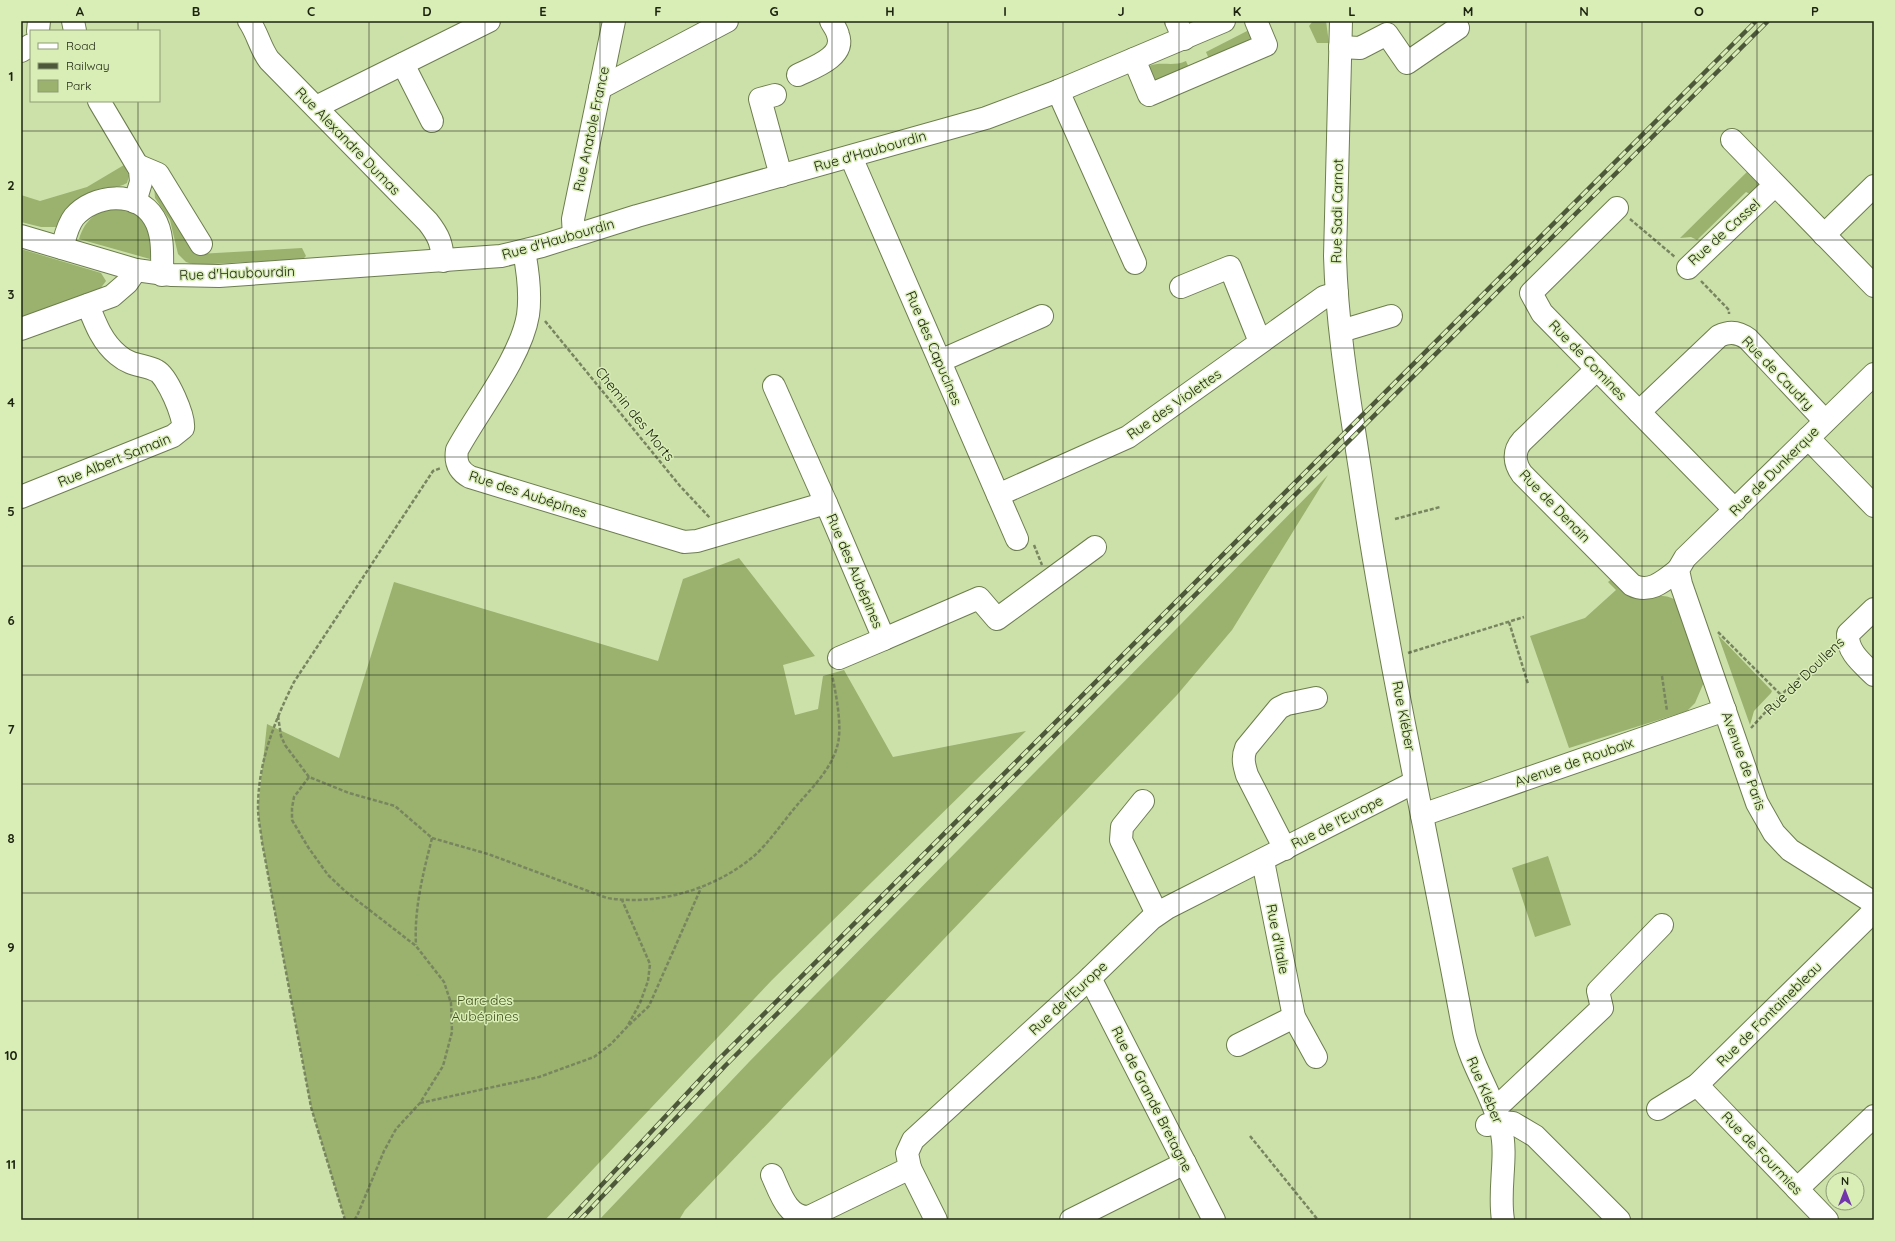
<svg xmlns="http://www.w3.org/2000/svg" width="1895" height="1241" viewBox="0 0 1895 1241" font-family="Quicksand,sans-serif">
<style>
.green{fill:#9ab26d}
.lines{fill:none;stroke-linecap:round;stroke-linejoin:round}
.minor-casing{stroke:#6d7e4d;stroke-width:24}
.major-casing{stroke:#6d7e4d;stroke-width:24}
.path{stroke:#788660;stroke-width:2.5;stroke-dasharray:4 2;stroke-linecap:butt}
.minor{stroke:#fff;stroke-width:22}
.major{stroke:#fff;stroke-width:22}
.rail-casing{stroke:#4d583a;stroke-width:4.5}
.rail{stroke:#d9edb7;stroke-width:3;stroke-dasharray:9;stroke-linecap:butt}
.grid{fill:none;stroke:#1c230f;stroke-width:1;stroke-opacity:0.55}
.labels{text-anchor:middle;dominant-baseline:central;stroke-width:3;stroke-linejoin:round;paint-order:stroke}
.street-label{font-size:14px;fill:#1c230f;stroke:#d9edb7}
.park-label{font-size:14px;fill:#42521e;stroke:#d9edb7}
.neatline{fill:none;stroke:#1c230f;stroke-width:1.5}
.grid-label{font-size:13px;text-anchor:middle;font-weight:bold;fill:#1c230f}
</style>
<rect width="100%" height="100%" fill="#cce0aa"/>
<g class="green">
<path d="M 1313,21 L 1326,21 L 1329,43 L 1317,43 L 1309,26 Z"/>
<path d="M 1249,30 L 1256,39 L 1209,59 L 1206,52 Z"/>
<path d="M 1186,61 L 1189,68 L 1159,80 L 1153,80 L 1149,66 C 1161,61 1174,67 1186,61 Z"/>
<path d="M 124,165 L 129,176 L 127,183 C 118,189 106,186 96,190 C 79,198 69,215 56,227 L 41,227 L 21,222 L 21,195 L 40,201 L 87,187 Z"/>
<path d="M 1751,168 L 1758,184 L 1756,197 L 1746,192 L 1697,240 L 1691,237 L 1680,238 Z"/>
<path d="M 154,185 L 198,254 L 302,248 L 306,256 L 303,259 L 195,265 L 186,262 L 178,254 L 170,220 L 155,198 Z"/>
<path d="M 119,208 C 145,215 157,232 150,259 L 79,239 C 85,219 98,209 119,208 Z"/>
<path d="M 21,249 L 101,273 L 106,281 L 100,289 L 21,318 Z"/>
<path d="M 1328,475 L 1232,630 L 1177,695 L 685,1210 L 679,1220 L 599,1220 L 749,1062 Z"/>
<path d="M 739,558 L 815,656 L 783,665 L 795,715 L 818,709 L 823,676 L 844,670 L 893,757 L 1026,731 L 772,980 L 545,1220 L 345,1220 L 311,1107 L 262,842 L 258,809 L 267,724 L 339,758 L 394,582 L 658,661 L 683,579 Z"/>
<path d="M 1614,577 C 1619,581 1633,595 1639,596 C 1655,599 1663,591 1679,602 L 1704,682 L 1695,703 L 1687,711 L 1569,748 L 1530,636 L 1585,618 L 1616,590 L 1608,582 Z"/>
<path d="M 1718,635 L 1772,691 L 1771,693 L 1754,711 L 1750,725 Z"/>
<path d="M 1548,856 L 1571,925 L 1535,937 L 1512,868 Z"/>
</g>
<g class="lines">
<g class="minor-casing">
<g id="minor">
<path d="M 73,21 L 75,31"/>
<path d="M 249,21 C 258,34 260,48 269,60 L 428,222 C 439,236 442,244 443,261"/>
<path d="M 1176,21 L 1184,39"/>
<path d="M 1341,21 L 1335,256 C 1337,330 1350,403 1361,476 C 1388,662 1430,847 1464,1032 C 1471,1066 1493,1095 1501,1129 C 1508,1156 1498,1189 1503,1220"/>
<path d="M 38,31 L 39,21"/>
<path d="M 1340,47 L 1360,48 L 1387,34 L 1407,63 L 1458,28"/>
<path d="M 21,51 L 31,45"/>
<path d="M 1134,59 L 1149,95 L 1266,45 L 1256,21"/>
<path d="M 403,64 L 432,121"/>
<path d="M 798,75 C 812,68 846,57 838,35 C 837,30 833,25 831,21"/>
<path d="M 600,88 L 727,21"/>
<path d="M 1058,91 L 1135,263"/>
<path d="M 775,95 L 760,99 L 781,176"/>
<path d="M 99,101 L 140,170 L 141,182 L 135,202"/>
<path d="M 316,107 L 489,21"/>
<path d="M 1732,140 L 1874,286"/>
<path d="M 851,157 L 1017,539"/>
<path d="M 139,166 L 158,174 L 201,244"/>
<path d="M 1617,208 L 1531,293 L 1542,313 L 1735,510"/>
<path d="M 1824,235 L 1874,186"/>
<path d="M 574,236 L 573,219 L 614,21"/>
<path d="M 62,248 C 65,238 67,226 74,217 C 94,194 137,190 154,218 C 164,234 162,256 162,275"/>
<path d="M 524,251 C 528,272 531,294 528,315 C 521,358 478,411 457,450 C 455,463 459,471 470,477 L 684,542 L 697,541 L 826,503 L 884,639 L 979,598 L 997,619 L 1095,547"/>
<path d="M 1688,268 L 1775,185"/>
<path d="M 1181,287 L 1230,267 L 1260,342"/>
<path d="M 21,329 L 112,296 L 127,283 L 136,270"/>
<path d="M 1341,331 L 1391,316"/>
<path d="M 940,361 L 1042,316"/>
<path d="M 1597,369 L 1522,441 C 1513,451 1514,463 1522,474 L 1632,585 C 1650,594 1664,581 1678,570"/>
<path d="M 1874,374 L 1685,558 L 1678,570 L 1681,584 L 1757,803 L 1774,833 L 1790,850 L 1874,903"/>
<path d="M 774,386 L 826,503"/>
<path d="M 1639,412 L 1719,336 C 1729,331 1739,332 1748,339 L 1825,421"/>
<path d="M 1808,438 L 1874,506"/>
<path d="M 998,495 L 1128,437 L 1324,297 L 1337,293"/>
<path d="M 21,497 L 173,436 L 183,428 C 185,417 167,376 157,371 C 144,364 132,367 118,355 C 102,342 95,323 88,305"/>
<path d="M 1874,609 L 1848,634 C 1847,652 1862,663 1874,675"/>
<path d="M 839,658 L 884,639"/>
<path d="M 1143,801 L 1122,827 L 1121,840 L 1157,914"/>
<path d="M 1422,815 L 1725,710"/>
<path d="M 1285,849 L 1247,775 C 1244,765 1242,758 1246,748 L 1279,708 L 1287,704 L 1316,698"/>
<path d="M 1263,861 L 1294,1017 L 1316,1057"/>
<path d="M 1090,978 L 1214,1220"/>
<path d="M 1238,1045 L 1294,1017"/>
<path d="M 1697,1085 L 1827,1220"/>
<path d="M 1495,1109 L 1602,1008 L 1598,991 L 1662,925"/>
<path d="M 1658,1109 L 1697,1085 L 1874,911"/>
<path d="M 1487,1125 L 1499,1122 L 1513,1123 L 1535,1136 L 1619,1220"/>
<path d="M 910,1168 L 936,1220"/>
<path d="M 772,1175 C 780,1192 787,1218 809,1217 L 910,1168 L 907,1153 L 913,1140 L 1090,978 L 1151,919 L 1167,908 L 1415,782"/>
<path d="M 1797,1189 L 1874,1116"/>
<path d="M 1071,1220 L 1185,1163"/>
</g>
</g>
<g class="major-casing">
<path id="major" d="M 21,236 L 136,270 L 172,275 L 219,276 L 501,256 L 542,246 L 637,216 L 986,118 L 1058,91 L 1224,21"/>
</g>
<g class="path">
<path d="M 1630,219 L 1675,257"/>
<path d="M 1701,281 L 1729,310 L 1729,314"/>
<path d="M 545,321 L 680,486 L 710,518"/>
<path d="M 1395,519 L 1440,507"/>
<path d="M 1034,545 L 1042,565"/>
<path d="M 1509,622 L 1528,684"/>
<path d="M 1718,632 L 1781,695"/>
<path d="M 1408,653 L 1524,617"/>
<path d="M 1662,676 L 1667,711"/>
<path d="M 278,716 L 281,736 L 285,745 L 309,777 L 349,793 L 395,806 L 432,838 C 423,874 414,908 416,945"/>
<path d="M 1751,728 L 1781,695 L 1831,649"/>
<path d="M 309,777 L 294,797 L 292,808 L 292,820 L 308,847 L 328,875 L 345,891 L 416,946 L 444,982 L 451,1003 L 452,1032 L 443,1066 L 420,1103 L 396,1129 L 384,1151 L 357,1216 L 354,1220"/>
<path d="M 432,838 L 488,854 L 607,898 C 658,906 715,889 754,856 C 768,844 785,819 798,804 C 812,788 831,769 837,747 C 843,728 836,694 832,675"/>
<path d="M 629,1025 L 649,1006 L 701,888"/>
<path d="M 420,1103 L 539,1077 L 594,1057 L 611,1044 L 627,1027 L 640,1003 L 648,981 L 650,964 L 622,900"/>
<path d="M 1250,1136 L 1318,1220"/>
<path d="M 345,1220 L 311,1107 L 262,842 C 261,831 258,819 258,808 C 258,763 274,722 294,682 L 433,471 L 441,468"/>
</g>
<use href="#minor" class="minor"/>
<use href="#major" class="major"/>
<g class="rail-casing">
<g id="rail">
<path d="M 569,1220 L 718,1060 L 1756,21"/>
<path d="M 580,1220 L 725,1066 L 1768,21"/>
</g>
</g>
<use href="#rail" class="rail"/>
</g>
<path class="grid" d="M 138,21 L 138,31M 253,21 L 253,1220M 369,21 L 369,1220M 485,21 L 485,1220M 600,21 L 600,1220M 716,21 L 716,1220M 832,21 L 832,1220M 948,21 L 948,1220M 1063,21 L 1063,1220M 1179,21 L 1179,1220M 1295,21 L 1295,1220M 1410,21 L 1410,1220M 1526,21 L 1526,1220M 1642,21 L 1642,1220M 1757,21 L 1757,1220M 138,101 L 138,1220M 21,131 L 1874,131M 21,240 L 1874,240M 21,348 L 1874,348M 21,457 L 1874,457M 21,566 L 1874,566M 21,675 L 1874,675M 21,784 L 1874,784M 21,893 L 1874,893M 21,1001 L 1874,1001M 21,1110 L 1874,1110"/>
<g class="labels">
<g class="street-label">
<text transform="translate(591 129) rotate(-78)">Rue Anatole France</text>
<text transform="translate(348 141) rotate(46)">Rue Alexandre Dumas</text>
<text transform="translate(870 151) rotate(-16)">Rue d'Haubourdin</text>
<text transform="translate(1337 211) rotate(-89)">Rue Sadi Carnot</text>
<text transform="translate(1724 232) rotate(-42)">Rue de Cassel</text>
<text transform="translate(558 239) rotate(-16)">Rue d'Haubourdin</text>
<text transform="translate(237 273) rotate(-2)">Rue d'Haubourdin</text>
<text transform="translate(934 348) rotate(67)">Rue des Capucines</text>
<text transform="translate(1588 360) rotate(46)">Rue de Comines</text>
<text transform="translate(1778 373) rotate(46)">Rue de Caudry</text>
<text transform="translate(1174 404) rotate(-35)">Rue des Violettes</text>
<text transform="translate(635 414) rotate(51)">Chemin des Morts</text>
<text transform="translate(114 460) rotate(-22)">Rue Albert Samain</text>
<text transform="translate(1774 471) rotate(-45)">Rue de Dunkerque</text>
<text transform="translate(528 494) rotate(18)">Rue des Aubépines</text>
<text transform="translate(1555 506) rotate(46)">Rue de Denain</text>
<text transform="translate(855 571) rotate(67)">Rue des Aubépines</text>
<text transform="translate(1804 676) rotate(-44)">Rue de Doullens</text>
<text transform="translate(1404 716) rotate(79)">Rue Kléber</text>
<text transform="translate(1744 761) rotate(70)">Avenue de Paris</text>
<text transform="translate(1574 762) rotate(-19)">Avenue de Roubaix</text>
<text transform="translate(1337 822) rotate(-27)">Rue de l'Europe</text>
<text transform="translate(1278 939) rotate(79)">Rue d'Italie</text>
<text transform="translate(1068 998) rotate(-43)">Rue de l'Europe</text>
<text transform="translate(1769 1014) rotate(-45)">Rue de Fontainebleau</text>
<text transform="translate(1485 1090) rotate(67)">Rue Kléber</text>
<text transform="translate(1152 1099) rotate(63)">Rue de Grande Bretagne</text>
<text transform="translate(1762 1153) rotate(46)">Rue de Fourmies</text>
</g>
<g class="park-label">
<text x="485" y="1000">Parc des<tspan x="485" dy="16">Aubépines</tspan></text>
</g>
</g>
<rect width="1895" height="1241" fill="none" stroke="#d9edb7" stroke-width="44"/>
<rect x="30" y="30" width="130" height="72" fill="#d9edb7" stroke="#8d9c74"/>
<rect x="38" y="43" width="20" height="6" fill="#ffffff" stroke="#8d9c74"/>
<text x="66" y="50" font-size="12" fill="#1c230f">Road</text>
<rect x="38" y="63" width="20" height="6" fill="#4d583a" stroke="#8d9c74"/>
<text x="66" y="70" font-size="12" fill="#1c230f">Railway</text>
<rect x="38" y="80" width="20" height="12" fill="#9ab26d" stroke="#8d9c74"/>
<text x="66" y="90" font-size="12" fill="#1c230f">Park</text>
<g transform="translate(1845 1191)"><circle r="19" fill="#d9edb7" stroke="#8d9c74"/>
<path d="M0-3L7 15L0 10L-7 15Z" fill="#7335ab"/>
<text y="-6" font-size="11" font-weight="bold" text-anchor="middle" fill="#1c230f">N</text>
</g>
<rect x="22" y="22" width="1851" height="1197" class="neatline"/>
<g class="grid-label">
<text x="80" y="16">A</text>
<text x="196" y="16">B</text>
<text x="311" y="16">C</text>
<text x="427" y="16">D</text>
<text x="543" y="16">E</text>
<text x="658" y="16">F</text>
<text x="774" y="16">G</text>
<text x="890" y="16">H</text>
<text x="1005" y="16">I</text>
<text x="1121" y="16">J</text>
<text x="1237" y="16">K</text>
<text x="1352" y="16">L</text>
<text x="1468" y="16">M</text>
<text x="1584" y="16">N</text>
<text x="1699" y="16">O</text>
<text x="1815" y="16">P</text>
<text x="11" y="81">1</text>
<text x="11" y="190">2</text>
<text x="11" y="299">3</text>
<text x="11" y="407">4</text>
<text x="11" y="516">5</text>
<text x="11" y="625">6</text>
<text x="11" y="734">7</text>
<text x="11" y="843">8</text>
<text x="11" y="952">9</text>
<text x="11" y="1060">10</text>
<text x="11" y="1169">11</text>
</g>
</svg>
